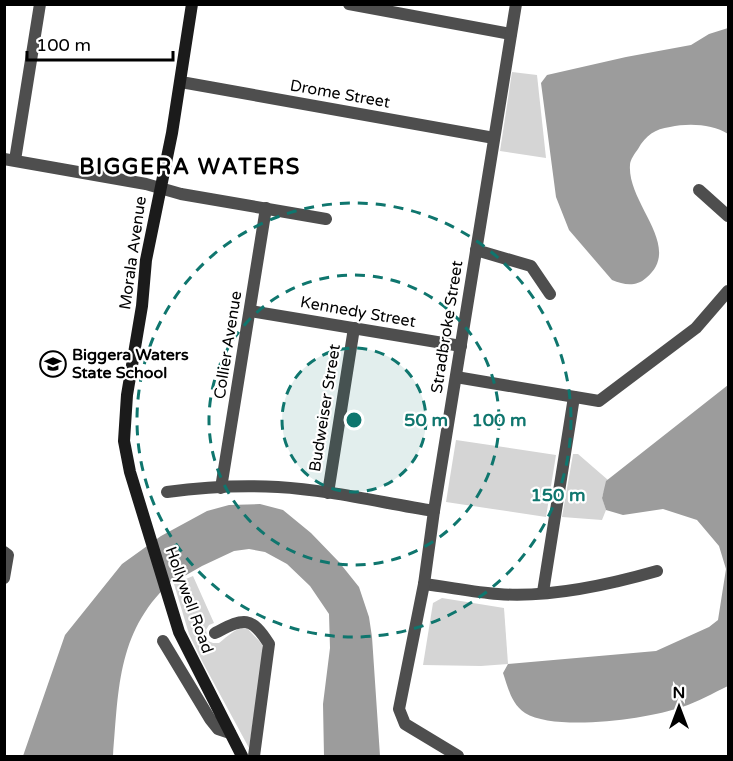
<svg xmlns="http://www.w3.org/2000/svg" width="733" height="761" viewBox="0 0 733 761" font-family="'Varela Round',sans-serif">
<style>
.green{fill:#d5d5d5}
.water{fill:#9c9c9c}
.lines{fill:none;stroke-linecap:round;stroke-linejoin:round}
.minor{stroke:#4e4e4e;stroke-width:12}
.secondary{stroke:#1b1b1b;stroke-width:12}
.ring{fill:none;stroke:#0f766e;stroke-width:3;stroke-dasharray:10 8}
.labels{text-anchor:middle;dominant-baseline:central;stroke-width:4.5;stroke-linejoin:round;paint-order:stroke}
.street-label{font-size:16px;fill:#000;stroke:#fff}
.poi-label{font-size:16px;font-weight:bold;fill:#000;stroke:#fff;text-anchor:start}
.district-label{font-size:22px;font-weight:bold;letter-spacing:1.5px;fill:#000;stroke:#fff}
.centre{fill:#0f766e;stroke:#fff;stroke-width:3}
.ring-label{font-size:18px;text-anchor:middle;font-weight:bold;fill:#0f766e;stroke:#fff;stroke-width:4.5;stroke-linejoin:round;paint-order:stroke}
</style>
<rect width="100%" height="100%" fill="#fff"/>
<g class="green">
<path d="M 512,72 L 537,75 L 546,158 L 500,151 Z"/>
<path d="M 456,440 L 556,455 L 546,517 L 446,502 Z"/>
<path d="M 573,454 L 578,454 L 608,480 L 602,497 L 606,510 L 602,520 L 562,517 Z"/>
<path d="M 193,576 L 214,623 L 209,625 L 206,630 L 208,641 L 213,643 L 219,643 C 228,636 234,629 246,627 L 262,644 L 263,654 L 249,748 L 203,663 L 189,634 L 174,584 Z"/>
<path d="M 442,598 L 504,608 L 508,664 L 481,666 L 423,665 L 433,603 Z"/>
</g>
<g class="water">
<path d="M 728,28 L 728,134 C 713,124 688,123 670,127 C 655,129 646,135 638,149 C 635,153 630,160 630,165 C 627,204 684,247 646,278 C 636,287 624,285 612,280 L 569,230 L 556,197 L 541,83 L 547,75 L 626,57 L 691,45 L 709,34 Z"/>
<path d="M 728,385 L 728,686 C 713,693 698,702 682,707 C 648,719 556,732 525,713 C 511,704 508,687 503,673 L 508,664 L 656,651 L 709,627 L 718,620 L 726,569 L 719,546 L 697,520 L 663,509 L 623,515 L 606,510 L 602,498 L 606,481 Z"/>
<path d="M 260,504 L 283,510 L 311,533 L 339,562 L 359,587 L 369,617 L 372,637 L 380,756 L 324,756 L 323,704 L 330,648 L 329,614 L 310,586 L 287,564 L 265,552 L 249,549 L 234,551 L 202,566 L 181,578 L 175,578 C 117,629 119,686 113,756 L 23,756 L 65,635 L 122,564 L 161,536 L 207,511 L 229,505 Z"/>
</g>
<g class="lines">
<g class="minor">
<path d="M 349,4 L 511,34"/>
<path d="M 181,82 L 494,138"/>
<path d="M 4,159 L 146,184 L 181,194 L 326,219"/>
<path d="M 15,160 L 40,4"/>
<path d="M 699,190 L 728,216"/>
<path d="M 476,250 L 531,266 L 550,294"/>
<path d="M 250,311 L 461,346"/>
<path d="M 456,377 L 599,401 L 696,328 L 728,291"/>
<path d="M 221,488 L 266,208"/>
<path d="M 167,492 C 203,487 242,485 278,487 C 330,490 383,503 434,511"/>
<path d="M 328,493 L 354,328"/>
<path d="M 4,552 L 8,555 L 4,578"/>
<path d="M 424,584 C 449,587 473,592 498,594 C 548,598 608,585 657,571"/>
<path d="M 543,592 L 574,397"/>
<path d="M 215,633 C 243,619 250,614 269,644 L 254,756"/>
<path d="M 163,641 L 210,719 L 218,729 L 230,733"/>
<path d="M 458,756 L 405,724 L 399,709 L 424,584 L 434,511 L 516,4"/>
</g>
<path class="secondary" d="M 192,4 L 172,133 L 146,260 L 142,306 L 127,395 L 124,441 L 130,472 L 179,632 L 242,756"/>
</g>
<circle cx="354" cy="420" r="72" fill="#0f766e" fill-opacity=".12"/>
<g class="ring">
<circle cx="354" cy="420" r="72"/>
<circle cx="354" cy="420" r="145"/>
<circle cx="354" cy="420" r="217"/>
</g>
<defs>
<g id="school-ring" transform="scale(1.35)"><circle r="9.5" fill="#fff" stroke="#000" stroke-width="1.5"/><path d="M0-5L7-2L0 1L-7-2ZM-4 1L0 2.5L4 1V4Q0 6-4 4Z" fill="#000"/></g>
</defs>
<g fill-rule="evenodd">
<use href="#school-ring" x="53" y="364"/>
</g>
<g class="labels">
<g class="street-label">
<text transform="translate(340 94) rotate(10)">Drome Street</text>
<text transform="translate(133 253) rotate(-82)">Morala Avenue</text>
<text transform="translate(358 312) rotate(10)">Kennedy Street</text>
<text transform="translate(447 327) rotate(-81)">Stradbroke Street</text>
<text transform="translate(228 345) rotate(-81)">Collier Avenue</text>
<text transform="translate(325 408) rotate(-81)">Budweiser Street</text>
<text transform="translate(189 600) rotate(70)">Hollywell Road</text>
</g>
<g class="poi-label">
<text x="72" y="355">Biggera Waters<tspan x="72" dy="18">State School</tspan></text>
</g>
<g class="district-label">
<text x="190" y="167">BIGGERA WATERS</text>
</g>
</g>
<circle cx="354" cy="420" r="9" class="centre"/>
<g class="ring-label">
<text x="426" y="426">50 m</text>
<text x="499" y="426">100 m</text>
<text x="558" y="501">150 m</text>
</g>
<rect width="733" height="761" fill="none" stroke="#000000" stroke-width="12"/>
<g transform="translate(679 707)" stroke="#ffffff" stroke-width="4.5" paint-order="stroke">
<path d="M0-4.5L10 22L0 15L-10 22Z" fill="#000000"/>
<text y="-9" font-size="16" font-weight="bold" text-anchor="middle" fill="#000000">N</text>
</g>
<path d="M27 51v9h146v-9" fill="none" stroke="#000000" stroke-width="3"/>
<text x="36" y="51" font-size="18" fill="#000000" stroke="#ffffff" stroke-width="4.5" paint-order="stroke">100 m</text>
</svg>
